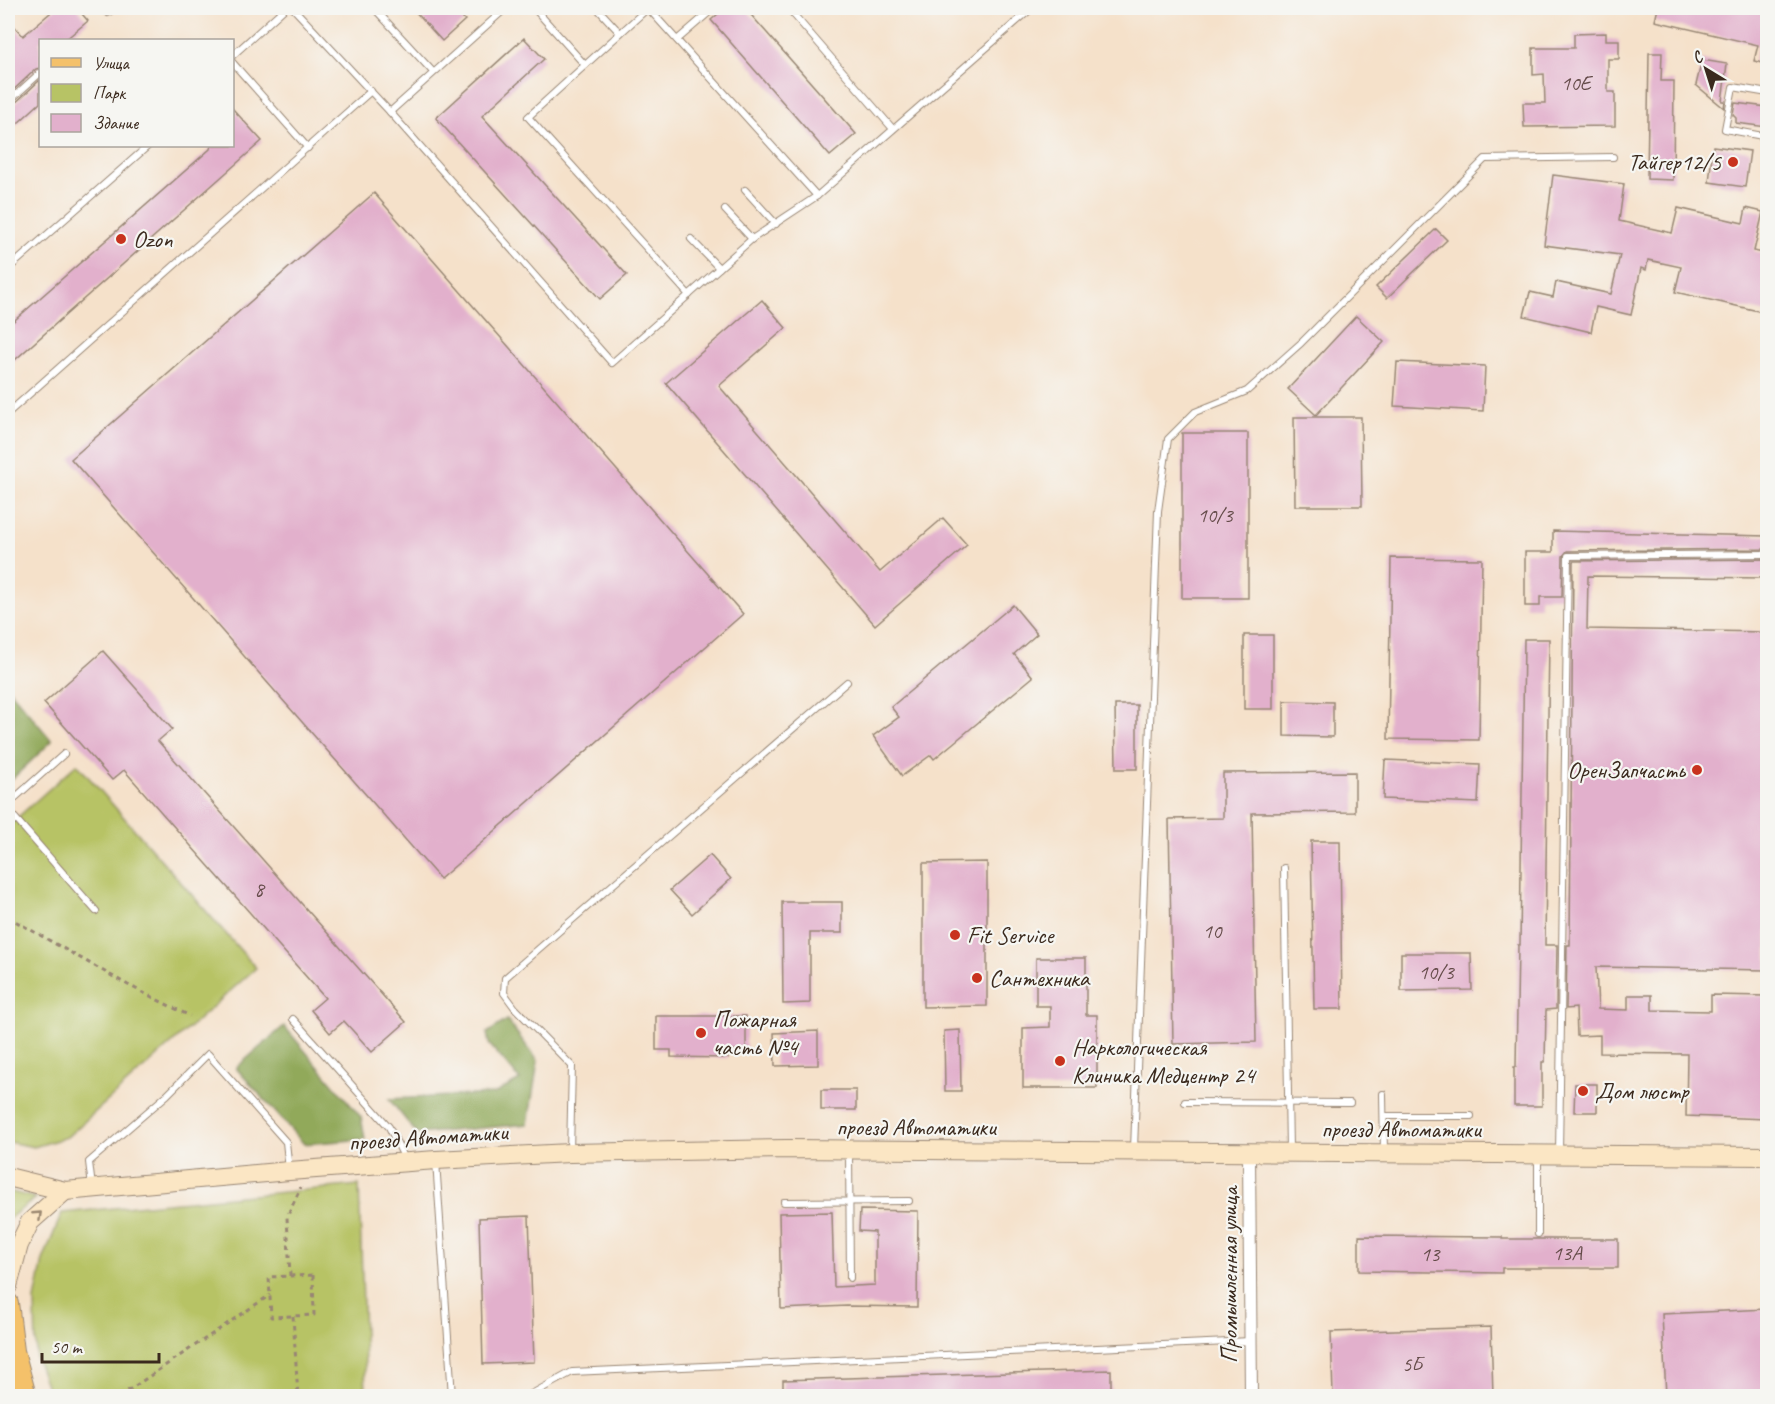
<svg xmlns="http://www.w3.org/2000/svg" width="1775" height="1404" viewBox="0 0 1775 1404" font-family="Caveat,sans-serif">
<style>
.green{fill:#b7c365;stroke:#797642;stroke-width:1.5}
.forest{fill:#91a95a;stroke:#666a3c;stroke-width:1.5}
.building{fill:#e2b0cc}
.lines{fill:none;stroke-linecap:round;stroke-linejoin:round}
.service-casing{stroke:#988674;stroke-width:8}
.minor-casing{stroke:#988674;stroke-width:14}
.secondary-casing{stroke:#988674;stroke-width:20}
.primary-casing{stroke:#988674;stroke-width:22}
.path{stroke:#988674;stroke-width:3;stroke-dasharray:4.5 4.5;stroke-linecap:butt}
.service{stroke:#fff;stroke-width:6}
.minor{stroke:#fff;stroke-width:12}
.secondary{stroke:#fbe6c4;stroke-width:18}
.primary{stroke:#f4c16b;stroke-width:20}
.oneway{stroke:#9b8871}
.poi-dot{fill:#c8321e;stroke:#f6f6f2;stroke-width:2}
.labels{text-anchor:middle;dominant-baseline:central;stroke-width:4.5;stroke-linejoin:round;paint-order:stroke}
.number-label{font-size:21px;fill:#654c4a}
.poi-label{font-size:24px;fill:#3b2a1e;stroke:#f6f6f2;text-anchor:start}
.street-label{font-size:24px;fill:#3b2a1e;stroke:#f6f6f2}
</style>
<rect width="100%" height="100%" fill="#f6f6f2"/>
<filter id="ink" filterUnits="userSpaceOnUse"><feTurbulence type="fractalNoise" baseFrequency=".0167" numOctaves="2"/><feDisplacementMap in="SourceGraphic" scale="12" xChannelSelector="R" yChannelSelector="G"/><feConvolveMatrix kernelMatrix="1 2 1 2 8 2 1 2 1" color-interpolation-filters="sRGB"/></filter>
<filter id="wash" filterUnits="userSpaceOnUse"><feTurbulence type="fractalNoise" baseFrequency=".008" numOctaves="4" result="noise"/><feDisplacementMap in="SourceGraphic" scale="24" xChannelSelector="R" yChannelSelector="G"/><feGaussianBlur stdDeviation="1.35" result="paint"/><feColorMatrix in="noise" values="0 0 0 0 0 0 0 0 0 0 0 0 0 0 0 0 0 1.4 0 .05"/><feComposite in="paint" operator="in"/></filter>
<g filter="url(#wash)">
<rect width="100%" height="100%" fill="#f5e1ca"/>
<g class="green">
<path d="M 77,764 L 256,968 L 67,1137 L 34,1147 L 8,1142 L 8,826 Z"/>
<path d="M 359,1185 L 366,1396 L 50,1396 L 36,1358 L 35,1300 L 43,1260 L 62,1213 Z"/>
<path d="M 8,1191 L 36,1198 L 8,1219 Z"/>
</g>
<g class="forest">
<path d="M 8,688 L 52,741 L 8,783 Z"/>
<path d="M 507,1020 L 538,1061 L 528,1124 L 417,1134 L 389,1099 L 494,1094 L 520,1080 L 489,1044 L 487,1033 Z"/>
<path d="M 284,1026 L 361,1117 L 365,1139 L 304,1144 L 236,1068 Z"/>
</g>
<g id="blocks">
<g class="building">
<path d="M 56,8 L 77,8 L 88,21 L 65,40 L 40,40 L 40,68 L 36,69 L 8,95 L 8,19 L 23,36 Z"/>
<path d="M 412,8 L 453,8 L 465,20 L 442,41 Z"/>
<path d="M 725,8 L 745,8 L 856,134 L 830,156 L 711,20 Z"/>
<path d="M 1658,8 L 1767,8 L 1767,64 L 1754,61 L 1758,45 L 1655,21 Z"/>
<path d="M 1606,33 L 1606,40 L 1619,40 L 1619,59 L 1608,59 L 1608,92 L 1615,92 L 1615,126 L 1524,127 L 1523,103 L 1545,103 L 1544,74 L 1533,75 L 1533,48 L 1574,48 L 1574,34 Z"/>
<path d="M 524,38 L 544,59 L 482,116 L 627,275 L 600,299 L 436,118 Z"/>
<path d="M 1649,53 L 1662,53 L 1661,81 L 1674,81 L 1673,180 L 1647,179 Z"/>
<path d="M 1702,60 L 1727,64 L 1722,101 L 1725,101 L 1724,108 L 1696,85 Z"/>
<path d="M 40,80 L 40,103 L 8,132 L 8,107 L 12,106 Z"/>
<path d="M 1735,103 L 1767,107 L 1767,127 L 1736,123 L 1736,118 L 1733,115 Z"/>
<path d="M 232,108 L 262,141 L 8,366 L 8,326 L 210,149 L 211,146 L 232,146 Z"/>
<path d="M 1713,146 L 1750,151 L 1745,187 L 1709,182 Z"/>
<path d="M 1553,175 L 1624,184 L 1619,221 L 1672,233 L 1678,208 L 1743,223 L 1746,208 L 1763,212 L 1754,251 L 1767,254 L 1767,313 L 1675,292 L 1681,267 L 1648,260 L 1646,270 L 1641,268 L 1631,315 L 1596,307 L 1591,332 L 1524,316 L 1530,292 L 1553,297 L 1556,282 L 1611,294 L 1620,255 L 1544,245 Z"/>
<path d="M 374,193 L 743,614 L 440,879 L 71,459 Z"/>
<path d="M 1436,229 L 1447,240 L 1387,298 L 1376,287 Z"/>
<path d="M 762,300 L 786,328 L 719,386 L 880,572 L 943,518 L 967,545 L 875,625 L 666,383 Z"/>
<path d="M 1356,316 L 1384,342 L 1316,415 L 1288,389 Z"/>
<path d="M 1397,362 L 1485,366 L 1483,411 L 1394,406 Z"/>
<path d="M 1294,417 L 1361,417 L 1362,506 L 1295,506 Z"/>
<rect x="1182" y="433" width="66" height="165"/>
<path d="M 1553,531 L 1767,536 L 1767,549 L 1567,551 L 1563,556 L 1562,597 L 1540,597 L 1540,606 L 1525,606 L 1525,552 L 1553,552 Z"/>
<path d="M 1391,558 L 1482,559 L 1479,740 L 1388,739 Z"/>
<path d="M 1767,559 L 1767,578 L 1588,576 L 1587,629 L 1767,632 L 1767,970 L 1596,967 L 1598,1009 L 1628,1010 L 1628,995 L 1652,995 L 1652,1010 L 1711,1011 L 1711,995 L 1767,996 L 1767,1119 L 1686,1116 L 1687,1054 L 1600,1053 L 1600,1035 L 1577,1036 L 1576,1008 L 1566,1009 L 1567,945 L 1570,945 L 1573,561 Z"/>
<path d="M 1013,605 L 1037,634 L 1014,654 L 1033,677 L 934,759 L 931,755 L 902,776 L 873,736 L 899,717 L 891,707 Z"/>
<rect x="1244" y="635" width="29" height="74"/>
<path d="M 1524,639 L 1549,639 L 1545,945 L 1557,945 L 1556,1009 L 1546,1010 L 1545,1062 L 1542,1062 L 1542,1106 L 1514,1106 L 1514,1067 L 1516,1067 L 1518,945 L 1520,945 Z"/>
<path d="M 103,651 L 172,729 L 158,741 L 406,1022 L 372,1052 L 344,1021 L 330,1033 L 311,1010 L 325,998 L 124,770 L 112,780 L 44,703 Z"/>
<path d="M 1284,701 L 1333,702 L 1333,737 L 1284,736 Z"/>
<path d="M 1115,705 L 1137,705 L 1137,769 L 1116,769 Z"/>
<path d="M 1385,760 L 1480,764 L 1478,803 L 1383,799 Z"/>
<path d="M 1355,772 L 1355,812 L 1252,813 L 1256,1042 L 1173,1044 L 1169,819 L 1223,818 L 1223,773 Z"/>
<path d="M 1311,841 L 1340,841 L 1342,1009 L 1314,1009 Z"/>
<path d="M 710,855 L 731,879 L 692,914 L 670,890 Z"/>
<path d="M 987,862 L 987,1006 L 923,1007 L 923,863 Z"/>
<path d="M 782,902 L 842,902 L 842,933 L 810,933 L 810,1003 L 783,1004 Z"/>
<path d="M 1401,953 L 1471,953 L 1472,990 L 1401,991 Z"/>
<path d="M 1036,958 L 1086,958 L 1086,1015 L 1097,1015 L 1097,1088 L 1023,1088 L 1023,1028 L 1050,1027 L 1050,1006 L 1036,1006 Z"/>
<path d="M 656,1016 L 746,1016 L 746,1050 L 728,1050 L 728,1058 L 671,1057 L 671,1050 L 656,1050 Z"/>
<path d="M 960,1030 L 961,1091 L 945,1091 L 944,1031 Z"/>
<path d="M 818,1031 L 818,1065 L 775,1066 L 774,1033 Z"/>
<path d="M 1575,1084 L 1597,1084 L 1597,1112 L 1574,1112 Z"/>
<rect x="821" y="1090" width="35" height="20"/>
<path d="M 860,1210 L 918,1211 L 917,1307 L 847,1306 L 781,1309 L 779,1213 L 832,1212 L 834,1287 L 875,1285 L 875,1232 L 859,1231 Z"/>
<path d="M 529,1216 L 534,1362 L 483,1364 L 479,1218 Z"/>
<path d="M 1359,1236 L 1502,1237 L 1502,1239 L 1618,1239 L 1618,1268 L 1502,1268 L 1502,1273 L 1359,1271 Z"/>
<path d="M 1767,1309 L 1767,1396 L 1666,1396 L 1662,1314 Z"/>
<path d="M 1491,1327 L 1493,1396 L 1333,1396 L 1331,1332 Z"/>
<path d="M 1111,1370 L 1111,1396 L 783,1396 L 783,1380 Z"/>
</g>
</g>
</g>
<g filter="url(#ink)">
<use href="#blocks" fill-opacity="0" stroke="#988674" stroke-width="1.5"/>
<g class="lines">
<g class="service-casing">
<g id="service">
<path d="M 103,8 L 108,13 L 114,8"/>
<path d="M 293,8 L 390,112 L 612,363 L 752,239 L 817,196 L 1032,8"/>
<path d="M 374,8 L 433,72"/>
<path d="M 534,8 L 585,65"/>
<path d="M 597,8 L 620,33"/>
<path d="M 788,8 L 893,129"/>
<path d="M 1018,8 L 1024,14"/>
<path d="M 677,40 L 714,8"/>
<path d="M 232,56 L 285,8"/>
<path d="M 232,62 L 308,148"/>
<path d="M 1768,93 L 1733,87 L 1725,129 L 1768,137"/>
<path d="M 8,102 L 40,73"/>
<path d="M 390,112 L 506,8"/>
<path d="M 745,190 L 776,224"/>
<path d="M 725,210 L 752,239"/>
<path d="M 691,239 L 719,268"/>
<path d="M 8,269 L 148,146"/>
<path d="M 689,295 L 528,117 L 648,8 L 817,196"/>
<path d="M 8,413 L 371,91"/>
<path d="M 8,804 L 64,754"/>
<path d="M 8,810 L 96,911"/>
<path d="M 1284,868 L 1289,1149"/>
<path d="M 293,1019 L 389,1127 L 405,1159"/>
<path d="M 1383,1094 L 1384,1153"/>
<path d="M 1185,1102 L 1350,1103"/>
<path d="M 1384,1116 L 1471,1116"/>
<path d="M 1134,1149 L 1158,511 L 1168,439 L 1195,412 L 1247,391 L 1301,343 L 1485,159 L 1613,157"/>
<path d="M 849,1151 L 850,1278"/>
<path d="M 570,1152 L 572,1066 L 515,1008 L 504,993 L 505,978 L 847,682"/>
<path d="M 1559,1153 L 1568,556 L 1768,554"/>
<path d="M 1538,1157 L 1538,1234"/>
<path d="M 436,1161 L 452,1396"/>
<path d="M 92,1187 L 89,1162 L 167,1095 L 208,1054 L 286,1142 L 289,1170"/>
<path d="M 784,1202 L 909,1201"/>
<path d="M 528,1396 L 572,1372 L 1251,1341"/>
</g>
</g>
<g class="minor-casing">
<path id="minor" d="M 1249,1153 L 1251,1396"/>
</g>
<g class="secondary-casing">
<g id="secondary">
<path d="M 8,1177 L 65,1191 L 289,1171 L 436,1160 L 570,1153 L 786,1149 L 1768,1156"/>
<path d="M 8,1286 L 19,1245 L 30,1222 L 65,1191"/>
</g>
</g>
<g class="primary-casing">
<path id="primary" d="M 8,1303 L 14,1351 L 26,1396"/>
</g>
<g class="path">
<path d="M 8,917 L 128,985 L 190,1016"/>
<path d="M 313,1275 L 314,1315 L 271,1317 L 269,1277 Z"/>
<path d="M 290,1276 L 287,1217 L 301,1187"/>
<path d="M 293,1316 L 298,1396"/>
<path d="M 120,1396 L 270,1295"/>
</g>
<use href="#service" class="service"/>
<use href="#minor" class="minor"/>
<use href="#secondary" class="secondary"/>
<use href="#primary" class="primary"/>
</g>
<defs><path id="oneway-chevron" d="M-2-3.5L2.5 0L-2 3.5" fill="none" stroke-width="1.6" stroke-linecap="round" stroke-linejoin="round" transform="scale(1.5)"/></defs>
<use class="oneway" href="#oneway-chevron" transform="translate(38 1215) rotate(-43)"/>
</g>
<g class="poi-dot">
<circle cx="1733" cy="162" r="6"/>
<circle cx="121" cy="239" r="6"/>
<circle cx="1697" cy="770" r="6"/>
<circle cx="955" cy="935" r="6"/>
<circle cx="977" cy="978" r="6"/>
<circle cx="701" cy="1033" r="6"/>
<circle cx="1060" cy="1061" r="6"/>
<circle cx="1583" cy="1091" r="6"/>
</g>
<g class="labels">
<g class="number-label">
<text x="1576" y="83">10Е</text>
<text x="1215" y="515">10/3</text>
<text x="259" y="889">8</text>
<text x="1212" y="931">10</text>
<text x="1436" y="972">10/3</text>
<text x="1567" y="1253">13А</text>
<text x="1430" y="1254">13</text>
<text x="1412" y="1364">5Б</text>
</g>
<g class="poi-label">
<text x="1721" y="162" text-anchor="end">Тайгер12/5</text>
<text x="133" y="239">Ozon</text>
<text x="1685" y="770" text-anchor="end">ОренЗапчасть</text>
<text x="967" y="935">Fit Service</text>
<text x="989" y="978">Сантехника</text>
<text x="713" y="1019">Пожарная<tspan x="713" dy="28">часть №4</tspan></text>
<text x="1072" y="1047">Наркологическая<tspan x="1072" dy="28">Клиника Медцентр 24</tspan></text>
<text x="1595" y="1091">Дом люстр</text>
</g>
<g class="street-label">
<text x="916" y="1127">проезд Автоматики</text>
<text x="1401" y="1129">проезд Автоматики</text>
<text transform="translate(428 1137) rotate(-4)">проезд Автоматики</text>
<text transform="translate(1229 1275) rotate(-90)">Промышленная улица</text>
</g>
</g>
<rect width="1775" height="1404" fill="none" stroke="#f6f6f2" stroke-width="30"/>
<rect x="39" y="39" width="195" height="108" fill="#f6f6f2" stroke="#aba49d" stroke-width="1.5"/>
<rect x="51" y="58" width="30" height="9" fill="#f4c16b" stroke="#aba49d" stroke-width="1.5"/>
<text x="93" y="69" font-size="18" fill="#3b2a1e">Улица</text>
<rect x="51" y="84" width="30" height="18" fill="#b7c365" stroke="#aba49d" stroke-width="1.5"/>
<text x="93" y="99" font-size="18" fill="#3b2a1e">Парк</text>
<rect x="51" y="114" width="30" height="18" fill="#e2b0cc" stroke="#aba49d" stroke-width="1.5"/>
<text x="93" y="129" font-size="18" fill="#3b2a1e">Здание</text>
<g transform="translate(1706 69) rotate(322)" stroke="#f6f6f2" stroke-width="4.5" paint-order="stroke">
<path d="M0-4.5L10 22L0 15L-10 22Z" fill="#3b2a1e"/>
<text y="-9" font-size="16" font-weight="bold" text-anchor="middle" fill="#3b2a1e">С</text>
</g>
<path d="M42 1353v9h117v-9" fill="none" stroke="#3b2a1e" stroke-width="3"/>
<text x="51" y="1353" font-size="18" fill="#3b2a1e" stroke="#f6f6f2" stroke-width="4.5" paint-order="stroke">50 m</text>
</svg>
